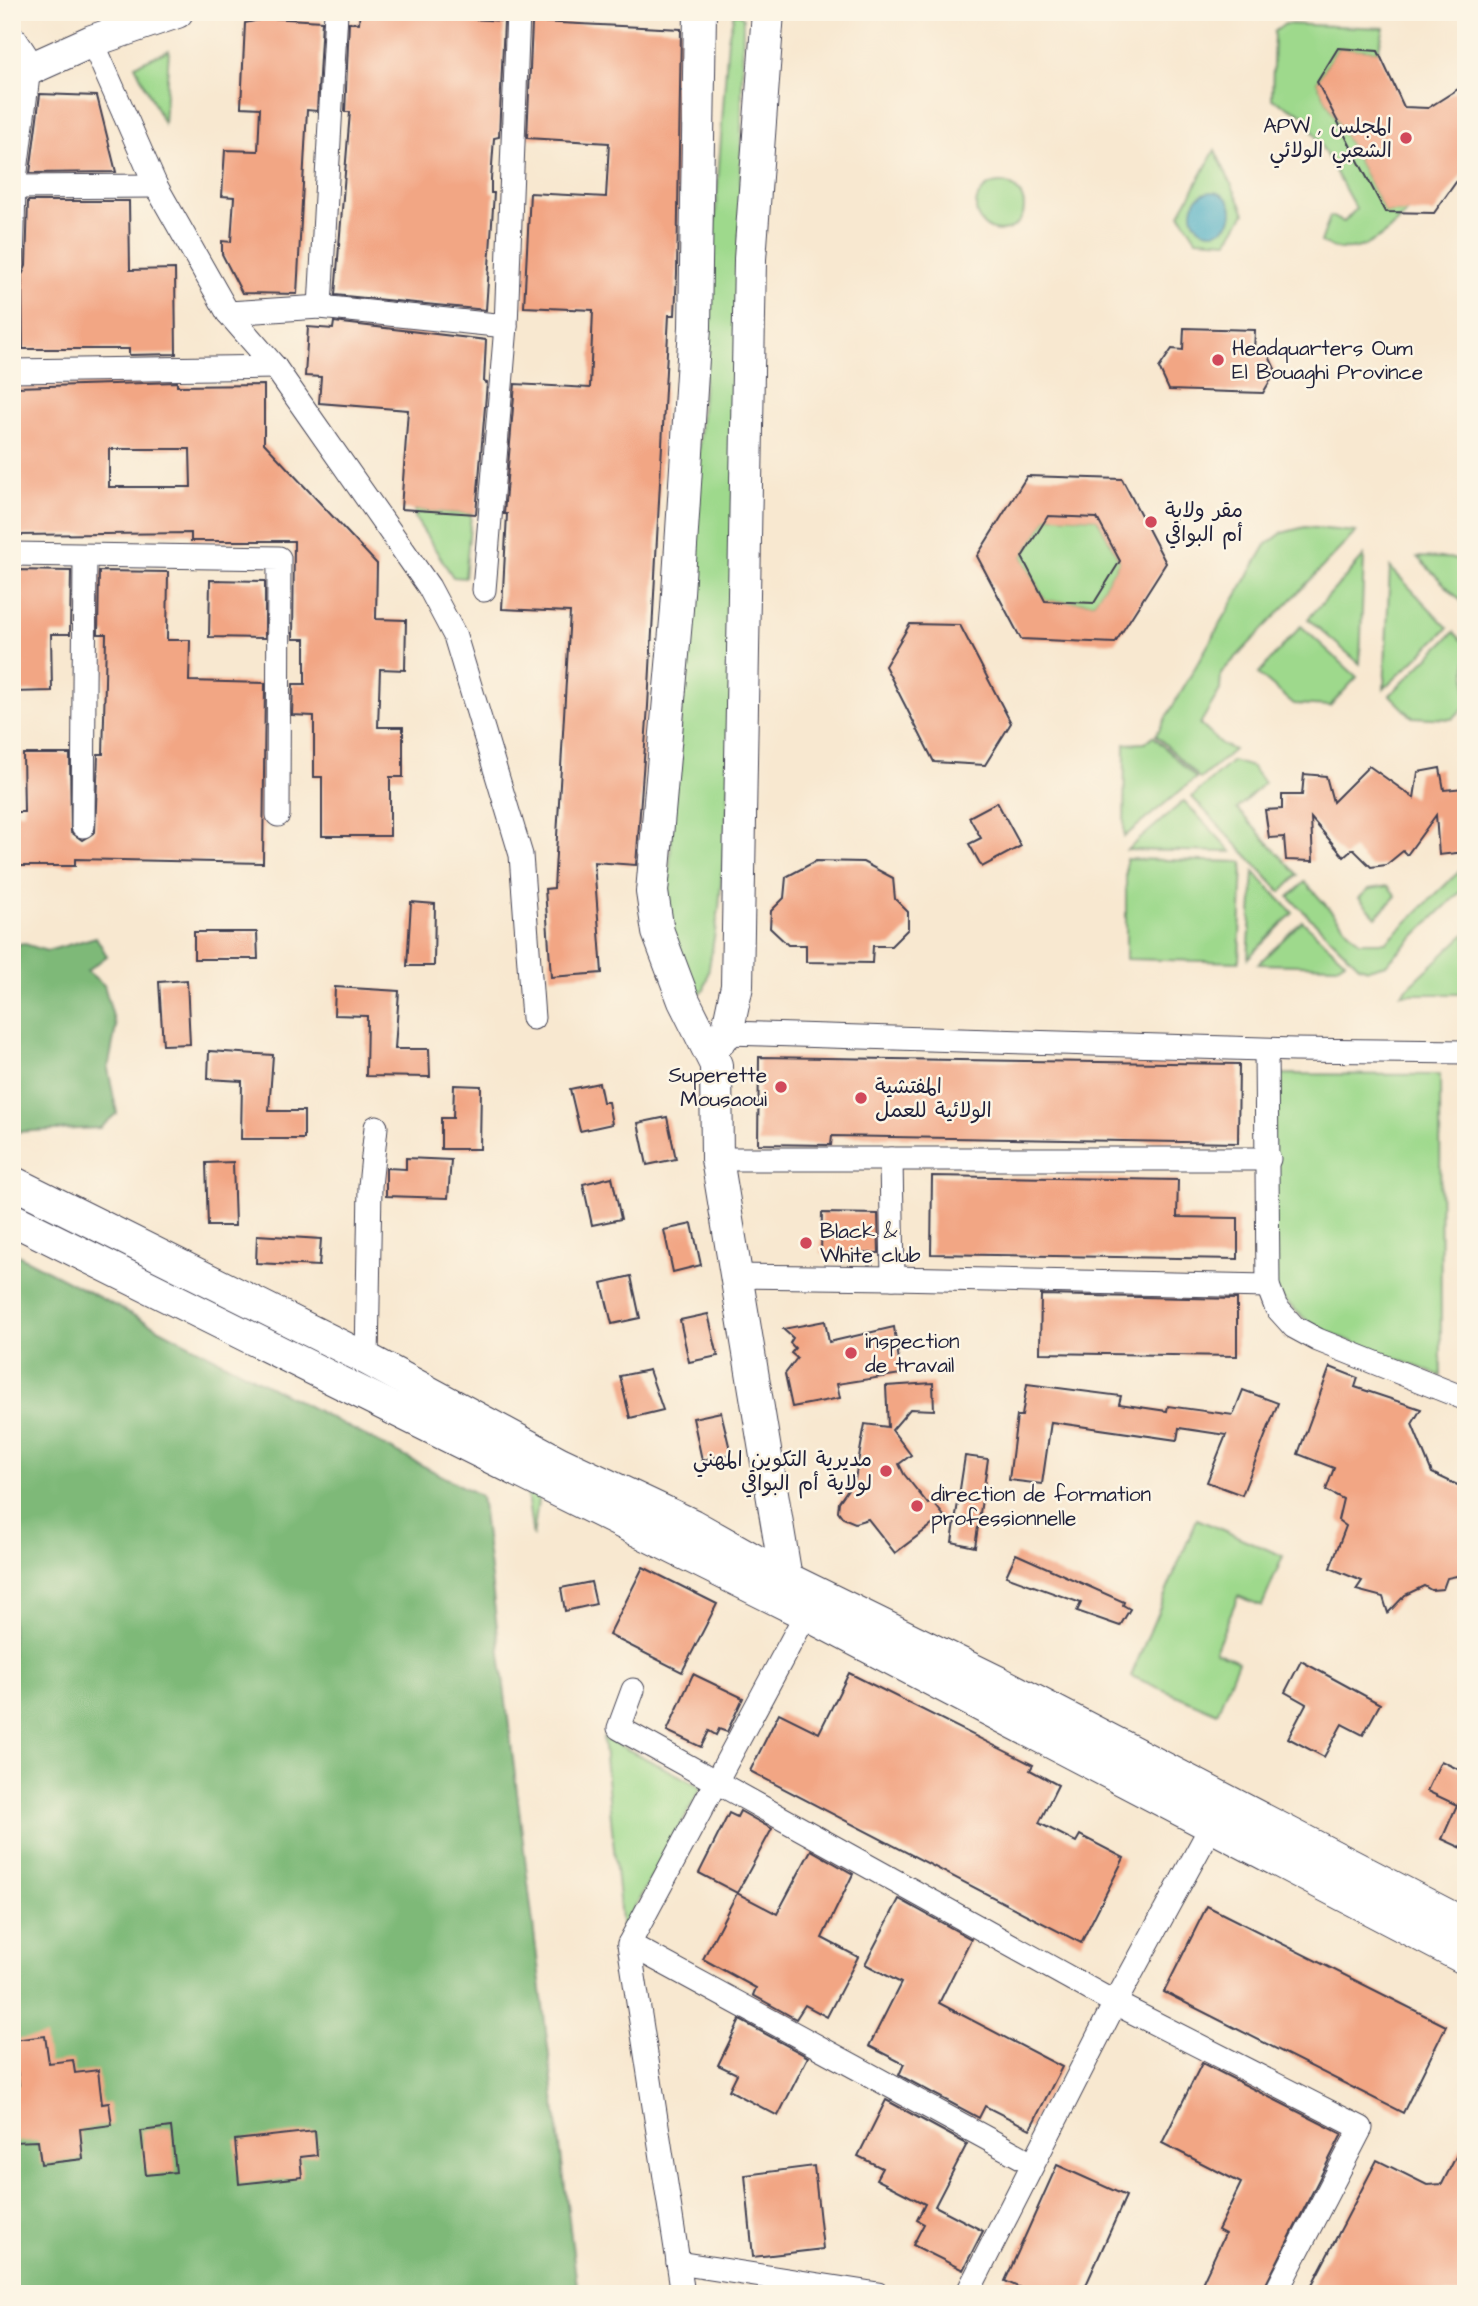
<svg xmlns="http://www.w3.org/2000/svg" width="1478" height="2306" viewBox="0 0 1478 2306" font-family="'Architects Daughter','Playpen Sans Arabic',sans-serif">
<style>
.green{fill:#9ed98c;stroke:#607e64;stroke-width:2}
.forest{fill:#7eb978;stroke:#506e5a;stroke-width:2}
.water{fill:#41a8c1;stroke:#32657e;stroke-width:2}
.building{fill:#f2a684;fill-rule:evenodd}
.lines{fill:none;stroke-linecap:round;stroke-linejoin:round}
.street-casing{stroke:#424051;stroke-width:25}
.secondary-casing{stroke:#424051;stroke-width:34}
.street{stroke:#fff;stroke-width:23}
.secondary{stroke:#fff;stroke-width:32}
.poi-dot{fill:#d1495b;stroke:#fcf5e5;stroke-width:2.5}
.labels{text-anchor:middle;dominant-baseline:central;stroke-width:5;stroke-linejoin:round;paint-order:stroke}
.poi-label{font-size:21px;fill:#22223b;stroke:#fcf5e5;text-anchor:start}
</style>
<rect width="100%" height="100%" fill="#fcf5e5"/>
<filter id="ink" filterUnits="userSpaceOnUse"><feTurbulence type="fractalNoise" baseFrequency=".0143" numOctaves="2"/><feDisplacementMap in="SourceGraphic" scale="14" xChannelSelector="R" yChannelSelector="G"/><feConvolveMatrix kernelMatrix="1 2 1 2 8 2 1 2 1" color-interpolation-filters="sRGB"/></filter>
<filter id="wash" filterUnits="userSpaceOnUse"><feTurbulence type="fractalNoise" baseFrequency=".00686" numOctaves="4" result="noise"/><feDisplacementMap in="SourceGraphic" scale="28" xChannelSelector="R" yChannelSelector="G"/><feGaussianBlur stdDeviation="1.57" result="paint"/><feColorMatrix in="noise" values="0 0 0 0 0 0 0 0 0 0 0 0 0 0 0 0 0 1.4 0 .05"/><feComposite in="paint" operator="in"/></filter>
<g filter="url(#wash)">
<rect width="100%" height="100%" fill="#f8e8d0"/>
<g class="green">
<path d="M 734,14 L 740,14 L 743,18 L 732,755 L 719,908 L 707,979 L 704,990 L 699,993 L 695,993 L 666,915 L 728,38 Z"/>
<path d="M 1285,24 L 1384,28 L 1378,51 L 1338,48 L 1317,82 L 1385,212 L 1407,212 C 1386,237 1353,262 1321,242 L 1330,216 L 1344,222 L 1356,209 L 1304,115 L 1272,99 L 1274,32 Z"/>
<path d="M 169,50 L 164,124 L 135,65 Z"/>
<path d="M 1215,150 L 1245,213 L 1228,241 L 1196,239 L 1180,214 Z"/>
<circle cx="1000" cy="207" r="24"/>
<path d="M 415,510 L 471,514 L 465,578 L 453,577 L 415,518 Z"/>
<path d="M 1048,516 L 1097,518 L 1120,561 L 1094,603 L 1045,601 L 1022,557 Z"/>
<path d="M 1305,527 L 1356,532 L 1221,673 L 1220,690 L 1200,724 L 1221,744 L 1234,750 L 1200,779 L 1156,735 L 1266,545 L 1282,533 Z"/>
<path d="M 1364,556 L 1360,664 L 1308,619 Z"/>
<path d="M 1417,557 L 1466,559 L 1466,606 Z"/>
<path d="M 1390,567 L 1448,628 L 1384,689 Z"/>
<path d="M 1301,626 L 1357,677 L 1330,706 L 1294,704 L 1258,674 Z"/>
<path d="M 1454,632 L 1466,645 L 1466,706 L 1452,719 L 1412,717 L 1390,695 Z"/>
<path d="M 1153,736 L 1196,778 L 1124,837 L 1125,744 L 1145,743 Z"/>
<path d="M 1232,761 L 1252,767 L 1264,783 L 1237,809 L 1298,875 L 1281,892 L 1192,797 Z"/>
<path d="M 1184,801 L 1232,852 L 1127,850 Z"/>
<path d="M 1126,859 L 1243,862 L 1239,962 L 1126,959 Z"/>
<path d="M 1466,865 L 1466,886 L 1386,964 L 1368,969 L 1359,966 L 1289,897 L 1305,882 L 1359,942 L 1386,942 Z"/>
<path d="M 1254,872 L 1293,913 L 1248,958 Z"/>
<path d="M 1388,886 L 1396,896 L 1376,917 L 1359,898 L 1369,889 Z"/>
<path d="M 1302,921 L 1345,961 L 1337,966 L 1258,964 Z"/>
<path d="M 1466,933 L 1466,994 L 1401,994 Z"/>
<path d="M 1267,1074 L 1440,1075 L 1441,1376 L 1314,1327 L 1268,1286 Z"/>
<path d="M 526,1487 L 539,1493 L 533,1537 Z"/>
<path d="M 1197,1519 L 1283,1556 L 1262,1606 L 1238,1596 L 1215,1651 L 1238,1661 L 1217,1713 L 1131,1676 Z"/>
<path d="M 603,1737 L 702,1787 L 622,1930 Z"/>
</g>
<g class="forest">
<path d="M 96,937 L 107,956 L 87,971 L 104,985 L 116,1027 L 108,1069 L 117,1113 L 100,1128 L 12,1132 L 12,947 L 22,943 L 47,951 Z"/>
<path d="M 12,1252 L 481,1496 L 578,2294 L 12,2294 Z"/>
</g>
<circle class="water" cx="1212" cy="212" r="20"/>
<g id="blocks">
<g class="building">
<path d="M 360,12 L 504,21 L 499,137 L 494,138 L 491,179 L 491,193 L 494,193 L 486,310 L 335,295 L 350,112 L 345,112 L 349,22 L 359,23 Z"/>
<path d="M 269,18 L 322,21 L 317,111 L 307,110 L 297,294 L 242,293 L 222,254 L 222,241 L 231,242 L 234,197 L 222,196 L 225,150 L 258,151 L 260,108 L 241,107 L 245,23 Z"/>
<path d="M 539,22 L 681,29 L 677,273 L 675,315 L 669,315 L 648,706 L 636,865 L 594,862 L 602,973 L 551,977 L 545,889 L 554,888 L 570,612 L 502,609 L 507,514 L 504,514 L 515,384 L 590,388 L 593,310 L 524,307 L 530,193 L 606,197 L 609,143 L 527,138 L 532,23 Z"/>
<path d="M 1338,48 L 1378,51 L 1404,107 L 1428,108 L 1466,84 L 1466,168 L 1434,213 L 1385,212 L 1317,82 Z"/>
<path d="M 40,94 L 97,96 L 116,172 L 30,173 Z"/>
<path d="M 28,201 L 129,201 L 130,270 L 175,269 L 176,354 L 129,355 L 129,349 L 23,349 L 22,275 L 26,266 Z"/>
<path d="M 334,322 L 486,340 L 484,382 L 487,383 L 476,514 L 401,509 L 408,410 L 319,403 L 321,377 L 305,376 L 308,327 L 333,329 Z"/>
<path d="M 1184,328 L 1255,330 L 1254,352 L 1267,352 L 1276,371 L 1263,393 L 1169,390 L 1159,368 L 1172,349 L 1183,350 Z"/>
<path d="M 177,382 L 177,386 L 264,385 L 264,443 L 377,564 L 376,619 L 406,620 L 405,670 L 380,669 L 378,727 L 403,727 L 403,777 L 390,777 L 390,836 L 322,836 L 322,777 L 314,777 L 314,716 L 292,715 L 293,684 L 305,684 L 305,639 L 293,639 L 294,541 L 191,541 L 191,533 L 17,535 L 16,387 ZM 109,449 L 190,449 L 191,487 L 109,487 Z"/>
<path d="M 1027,476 L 1122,479 L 1166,563 L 1115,643 L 1021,639 L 977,556 ZM 1048,516 L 1097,518 L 1120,561 L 1094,603 L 1045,601 L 1022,557 Z"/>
<path d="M 12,570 L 71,571 L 70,634 L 51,634 L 52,691 L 12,692 Z"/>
<path d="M 99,571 L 168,572 L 167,640 L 190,640 L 189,681 L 265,683 L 263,863 L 75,859 L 75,866 L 12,866 L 12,812 L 24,812 L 23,754 L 70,754 L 71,832 L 82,840 L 95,832 L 98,754 L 103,754 L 105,682 L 106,634 L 98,634 Z"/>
<path d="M 210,580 L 265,581 L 265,638 L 209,637 Z"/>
<path d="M 910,624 L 960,625 L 1011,723 L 985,765 L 934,762 L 885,666 Z"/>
<path d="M 1369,766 L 1414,798 L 1418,772 L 1440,768 L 1444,790 L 1464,788 L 1465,852 L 1439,855 L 1436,815 L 1407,855 L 1403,851 L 1386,865 L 1371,867 L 1353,849 L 1344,857 L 1311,818 L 1313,861 L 1286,860 L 1284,837 L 1269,838 L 1265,810 L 1282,809 L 1282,795 L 1302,795 L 1304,774 L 1326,776 L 1333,802 Z"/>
<path d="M 997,802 L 1021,846 L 982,867 L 969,844 L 981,838 L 969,817 Z"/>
<path d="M 816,861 L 863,862 L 893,878 L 895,899 L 908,912 L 908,929 L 891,946 L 873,946 L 872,963 L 806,962 L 806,945 L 788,945 L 770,928 L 771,911 L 784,898 L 786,877 Z"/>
<path d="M 411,902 L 435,904 L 434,966 L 407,966 Z"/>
<path d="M 194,932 L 257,932 L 258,959 L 194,959 Z"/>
<path d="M 187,980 L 190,1044 L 163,1045 L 159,982 Z"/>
<path d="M 335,987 L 399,991 L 395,1049 L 429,1049 L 430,1077 L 366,1076 L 367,1016 L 334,1015 Z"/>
<path d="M 209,1051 L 273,1055 L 269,1111 L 304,1111 L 304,1139 L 241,1139 L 242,1081 L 208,1079 Z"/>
<path d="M 759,1057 L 1239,1064 L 1238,1143 L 832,1136 L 831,1145 L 758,1144 Z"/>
<path d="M 599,1083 L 603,1102 L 608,1102 L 612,1124 L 580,1131 L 570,1089 Z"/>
<path d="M 454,1085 L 481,1086 L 480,1149 L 441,1149 L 441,1118 L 453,1118 Z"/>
<path d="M 667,1117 L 676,1159 L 647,1165 L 638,1123 Z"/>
<path d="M 406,1158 L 451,1160 L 448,1198 L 386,1196 L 386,1168 L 406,1169 Z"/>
<path d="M 233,1162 L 235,1226 L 208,1226 L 206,1163 Z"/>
<path d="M 932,1176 L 1178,1180 L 1177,1217 L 1238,1218 L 1238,1259 L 931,1254 Z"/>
<path d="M 612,1177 L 621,1219 L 592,1225 L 583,1184 Z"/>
<path d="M 822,1213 L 878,1214 L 879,1253 L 821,1253 Z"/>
<path d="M 692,1224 L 701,1265 L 673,1272 L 664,1230 Z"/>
<path d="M 257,1235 L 321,1239 L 319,1266 L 256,1263 Z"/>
<path d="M 631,1276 L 640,1318 L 612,1324 L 602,1283 Z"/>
<path d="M 1041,1295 L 1237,1299 L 1237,1356 L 1040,1353 Z"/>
<path d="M 708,1314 L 718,1356 L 689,1362 L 680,1320 Z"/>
<path d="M 825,1321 L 829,1342 L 894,1327 L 901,1374 L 837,1384 L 840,1398 L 792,1407 L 785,1374 L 797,1358 L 791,1353 L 795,1348 L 790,1343 L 793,1338 L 783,1329 Z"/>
<path d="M 1330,1367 L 1358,1378 L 1355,1387 L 1421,1409 L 1412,1424 L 1432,1473 L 1466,1489 L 1466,1574 L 1447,1578 L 1443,1589 L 1431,1590 L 1424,1586 L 1405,1595 L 1388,1613 L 1383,1597 L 1356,1590 L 1362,1581 L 1330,1568 L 1346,1526 L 1338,1520 L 1343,1499 L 1326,1490 L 1334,1468 L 1298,1454 Z"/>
<path d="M 649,1370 L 663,1410 L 630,1418 L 620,1376 Z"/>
<path d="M 933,1383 L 934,1410 L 910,1409 L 892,1430 L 911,1455 L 899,1464 L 904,1474 L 928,1504 L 932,1501 L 944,1516 L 895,1553 L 868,1519 L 855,1523 L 843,1518 L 838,1511 L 839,1502 L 855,1479 L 865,1424 L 888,1427 L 886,1386 Z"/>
<path d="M 1027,1384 L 1121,1396 L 1119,1404 L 1167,1411 L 1168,1406 L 1233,1415 L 1243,1390 L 1278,1403 L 1242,1495 L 1207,1482 L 1226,1435 L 1179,1428 L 1177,1440 L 1051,1422 L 1042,1484 L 1009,1480 L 1017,1416 L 1022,1416 Z"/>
<path d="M 721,1412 L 731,1454 L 702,1460 L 693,1418 Z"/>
<path d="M 965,1456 L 988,1459 L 975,1547 L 952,1542 Z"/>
<path d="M 1016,1554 L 1124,1602 L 1123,1605 L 1130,1609 L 1120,1626 L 1077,1611 L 1081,1603 L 1006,1576 Z"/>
<path d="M 643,1567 L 717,1604 L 682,1672 L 609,1635 Z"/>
<path d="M 591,1582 L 596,1604 L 565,1611 L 561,1588 Z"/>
<path d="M 1301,1661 L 1380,1704 L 1363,1735 L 1342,1724 L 1324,1757 L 1288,1738 L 1306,1704 L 1285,1692 Z"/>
<path d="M 849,1673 L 1033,1765 L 1030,1770 L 1058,1785 L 1039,1823 L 1076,1842 L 1080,1835 L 1124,1858 L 1081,1943 L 750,1771 L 779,1713 L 819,1733 Z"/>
<path d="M 693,1674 L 743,1698 L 727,1732 L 719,1729 L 716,1735 L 709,1731 L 701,1747 L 667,1731 Z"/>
<path d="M 1441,1761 L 1466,1773 L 1466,1850 L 1442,1839 L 1457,1805 L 1427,1791 Z"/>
<path d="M 740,1811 L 772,1829 L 737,1893 L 699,1873 L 729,1813 L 737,1817 Z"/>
<path d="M 811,1850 L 853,1874 L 822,1938 L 858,1957 L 827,2017 L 805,2005 L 796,2019 L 753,1995 L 756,1988 L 703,1959 L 737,1893 L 777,1914 Z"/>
<path d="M 899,1899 L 971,1939 L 939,2003 L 1062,2067 L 1030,2129 L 985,2106 L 979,2118 L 899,2075 L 904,2064 L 869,2046 L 901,1983 L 865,1964 Z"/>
<path d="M 1207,1906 L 1446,2026 L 1403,2113 L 1164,1992 Z"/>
<path d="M 740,2020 L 808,2057 L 778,2116 L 729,2090 L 737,2074 L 718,2065 Z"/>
<path d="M 45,2036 L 49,2063 L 73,2060 L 75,2073 L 98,2070 L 102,2104 L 109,2103 L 112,2125 L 80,2129 L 83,2159 L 41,2164 L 38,2141 L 12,2142 L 12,2088 L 19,2085 L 13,2040 Z"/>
<path d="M 1202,2063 L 1342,2134 L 1261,2294 L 1197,2294 L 1225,2234 L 1218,2230 L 1241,2183 L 1162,2143 Z"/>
<path d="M 886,2100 L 967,2144 L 935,2206 L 983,2231 L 963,2270 L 913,2245 L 924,2224 L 917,2220 L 925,2204 L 876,2179 L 882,2168 L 858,2156 Z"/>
<path d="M 171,2127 L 176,2172 L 146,2175 L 141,2131 Z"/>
<path d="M 315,2131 L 317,2155 L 300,2157 L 302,2177 L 239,2184 L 235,2140 Z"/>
<path d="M 1466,2137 L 1466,2294 L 1307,2294 L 1377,2160 L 1427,2185 L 1442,2184 Z"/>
<path d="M 1057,2165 L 1126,2196 L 1082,2294 L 1033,2294 L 1005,2281 Z"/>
<path d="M 814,2166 L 823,2249 L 753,2257 L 745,2175 Z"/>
</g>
</g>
</g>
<g filter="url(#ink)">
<use href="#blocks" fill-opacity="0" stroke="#424051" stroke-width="2"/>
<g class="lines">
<g class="street-casing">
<g id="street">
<path d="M 92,41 L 156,186 L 228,313 L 275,367 L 429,587 L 455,636 L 521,855 L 533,1018"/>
<path d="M 14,187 L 156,186"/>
<path d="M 12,266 L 14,187 L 29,68"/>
<path d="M 320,307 L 336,12"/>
<path d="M 228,313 L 320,307 L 506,326"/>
<path d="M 12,371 L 275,367"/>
<path d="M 12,554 L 279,558 L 278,815"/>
<path d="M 484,590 L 506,326 L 518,12"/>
<path d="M 83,826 L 85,556"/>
<path d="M 722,1045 L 727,1033 L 1294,1050 L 1466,1052"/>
<path d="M 1266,1050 L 1268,1286 L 1276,1307 L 1294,1327 L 1318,1340 L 1466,1399"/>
<path d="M 717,1159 L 1269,1159"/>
<path d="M 891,1159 L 893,1278 L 1268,1286"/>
<path d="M 735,1276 L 893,1278"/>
<path d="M 367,1359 L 370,1186 L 376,1127"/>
<path d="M 633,1690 L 619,1728 L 1115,2003 L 1361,2128 L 1275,2294"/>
<path d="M 629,1944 L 1032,2163"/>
<path d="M 678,2263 L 878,2294"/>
<path d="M 683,2294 L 629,1944 L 806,1614 L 799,1601"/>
<path d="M 967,2294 L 1115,2003 L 1218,1814"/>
</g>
</g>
<g class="secondary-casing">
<g id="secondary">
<path d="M 700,12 L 695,327 L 677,609 L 652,892 L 658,932 L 684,1001 L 716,1065 L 717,1159 L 786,1578"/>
<path d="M 12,42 L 29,68"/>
<path d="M 12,77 L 92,41 L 177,12"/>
<path d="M 727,1033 L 737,986 L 750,259 L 768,12"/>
<path d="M 12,1182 L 367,1359 L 560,1463 L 692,1525 L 786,1578 L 1000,1683 L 1466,1925"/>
<path d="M 12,1219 L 806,1614 L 1466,1959"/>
</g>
</g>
<use href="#street" class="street"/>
<use href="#secondary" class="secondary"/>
</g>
</g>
<g class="poi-dot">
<circle cx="1406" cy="138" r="7"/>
<circle cx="1218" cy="360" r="7"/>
<circle cx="1151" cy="522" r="7"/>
<circle cx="781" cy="1087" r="7"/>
<circle cx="861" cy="1098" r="7"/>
<circle cx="806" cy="1243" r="7"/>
<circle cx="851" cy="1353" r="7"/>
<circle cx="886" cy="1471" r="7"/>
<circle cx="917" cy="1506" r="7"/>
</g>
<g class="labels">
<g class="poi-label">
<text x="1392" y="126" text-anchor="end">APW , المجلس<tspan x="1392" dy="24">الشعبي الولائي</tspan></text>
<text x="1232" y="348">Headquarters Oum<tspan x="1232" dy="24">El Bouaghi Province</tspan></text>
<text x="1165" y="510">مقر ولاية<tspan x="1165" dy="24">أم البواقي</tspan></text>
<text x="767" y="1075" text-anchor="end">Superette<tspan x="767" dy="24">Mousaoui</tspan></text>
<text x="875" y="1086">المفتشية<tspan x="875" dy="24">الولائية للعمل</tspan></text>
<text x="820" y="1231">Black &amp;<tspan x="820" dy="24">White club</tspan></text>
<text x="865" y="1341">inspection<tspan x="865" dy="24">de travail</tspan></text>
<text x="872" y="1459" text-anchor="end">مديرية التكوين المهني<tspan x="872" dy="24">لولاية أم البواقي</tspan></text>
<text x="931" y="1494">direction de formation<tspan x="931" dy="24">professionnelle</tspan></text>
</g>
</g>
<rect width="1478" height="2306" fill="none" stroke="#fcf5e5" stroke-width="42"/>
</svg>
